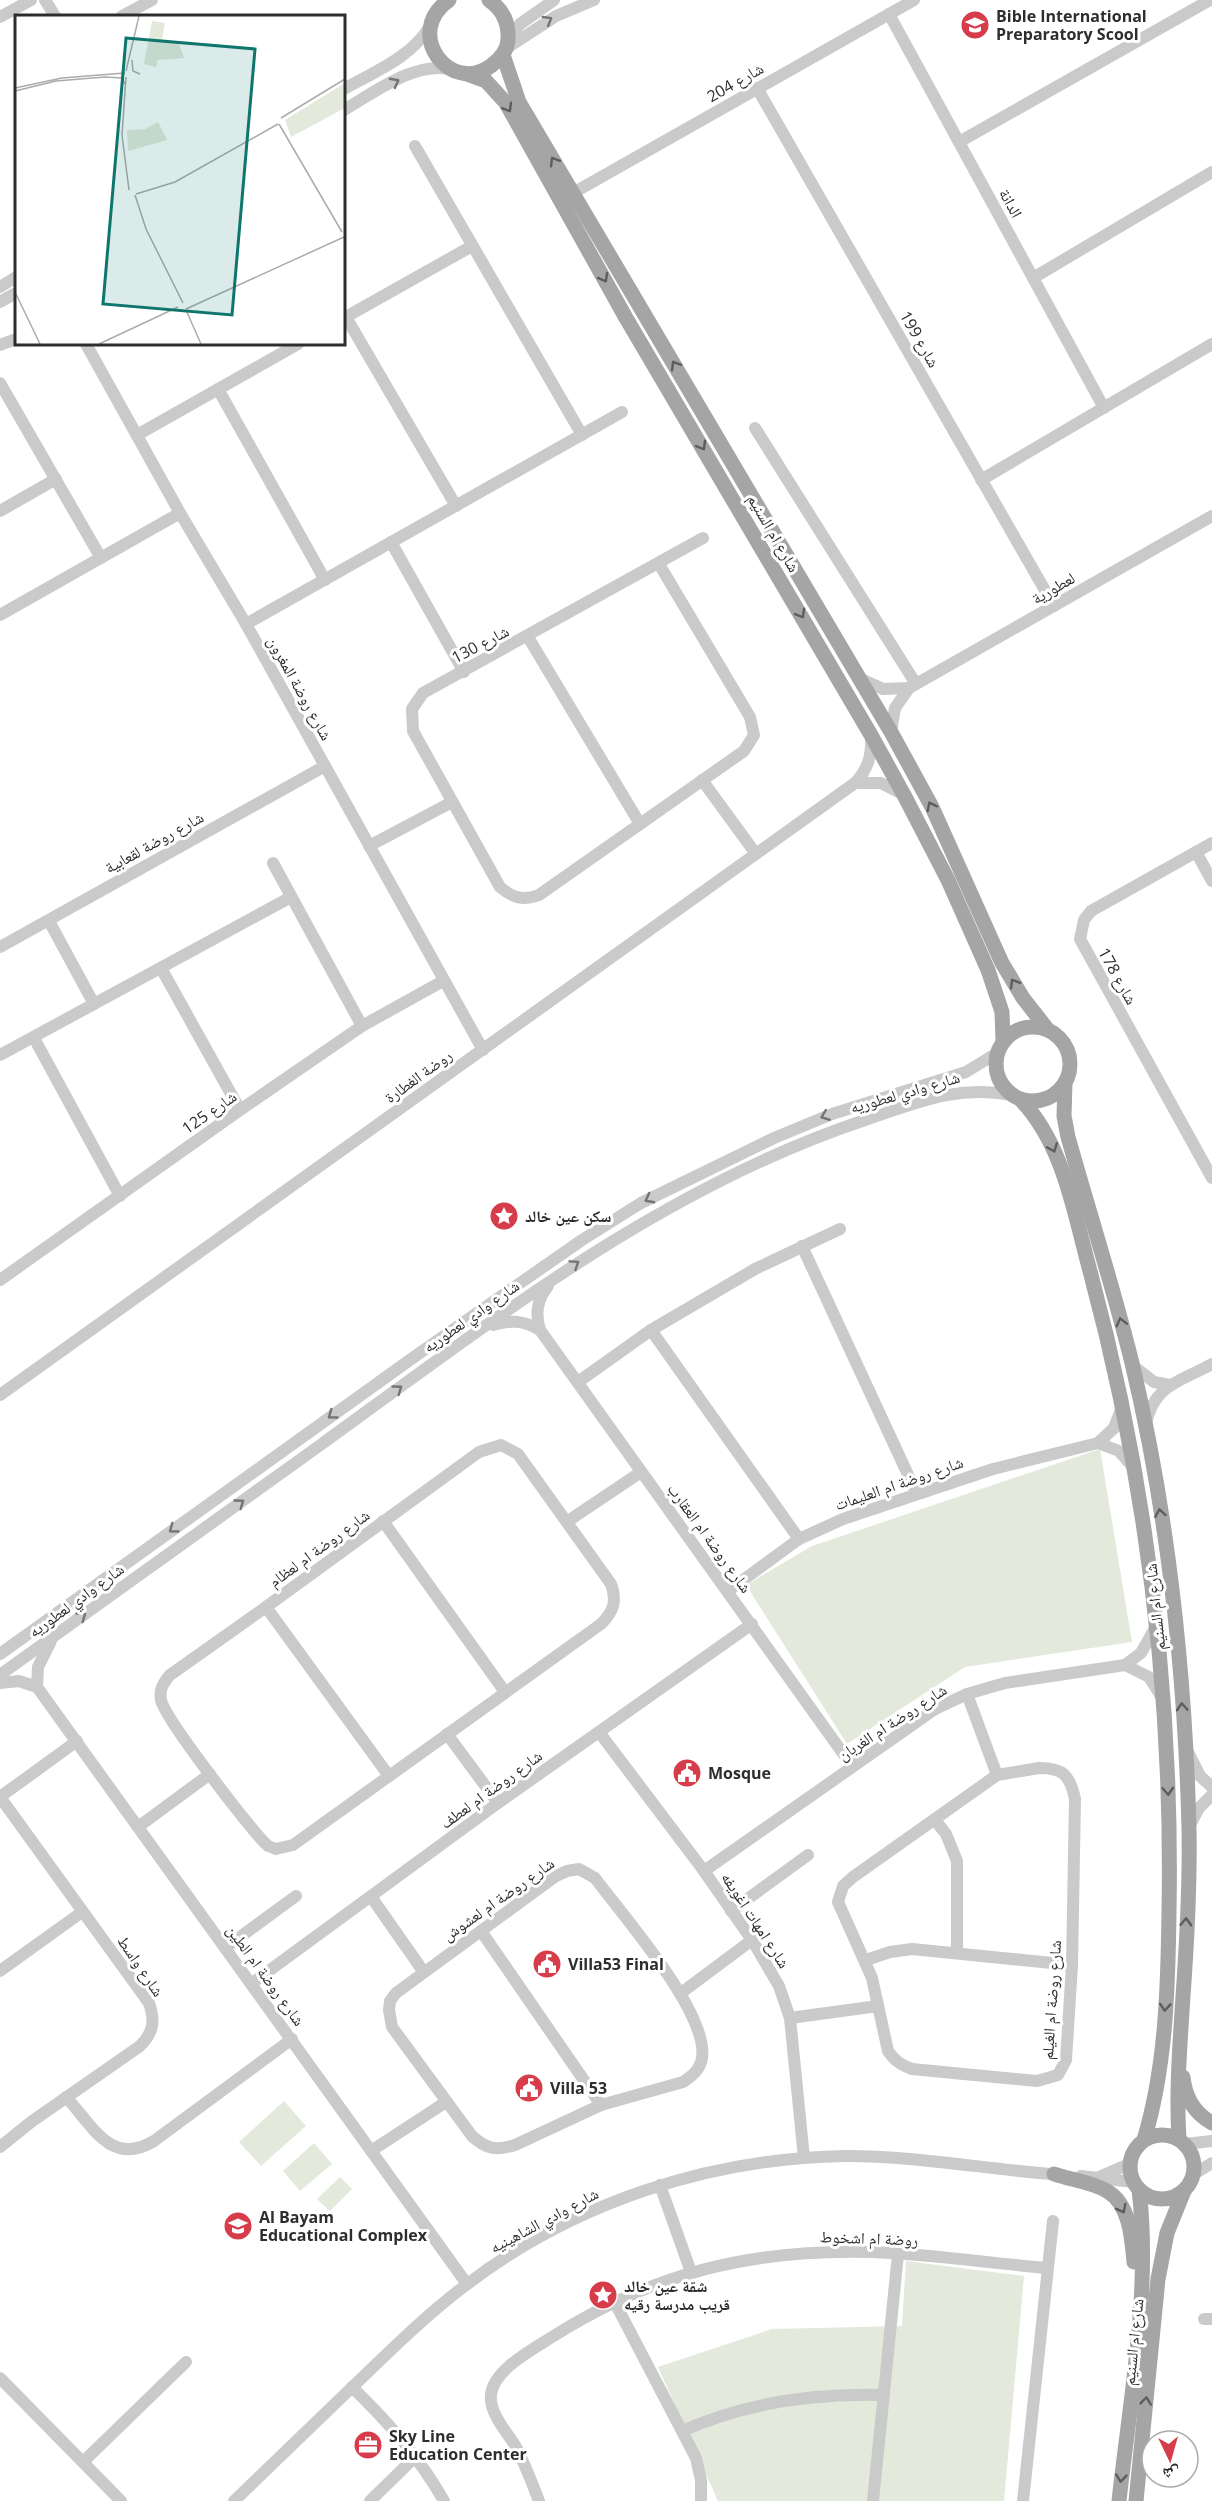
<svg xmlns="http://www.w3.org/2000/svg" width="1212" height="2501" viewBox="0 0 1212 2501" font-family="'Open Sans','Noto Naskh Arabic',sans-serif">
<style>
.green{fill:#e3eadc}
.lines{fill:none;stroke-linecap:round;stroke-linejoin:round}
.minor{stroke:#cacaca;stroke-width:12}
.major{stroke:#a5a5a5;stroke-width:15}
.oneway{stroke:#747474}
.oneway2{stroke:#5d5d5d}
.labels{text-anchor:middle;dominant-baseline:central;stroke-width:6;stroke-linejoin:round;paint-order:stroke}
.poi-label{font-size:16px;font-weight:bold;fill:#2d2d2d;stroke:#fff;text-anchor:start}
.street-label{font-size:16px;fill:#2d2d2d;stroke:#fff}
.inset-road{fill:none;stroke:#ababab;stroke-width:1.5}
.view{fill:#0f766e;fill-opacity:0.15;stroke:#0f766e;stroke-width:3}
.inset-edge{fill:none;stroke:#2d2d2d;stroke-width:3}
</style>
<rect width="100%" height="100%" fill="#fff"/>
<g class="green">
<path d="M 1100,1449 L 1132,1642 L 965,1667 L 847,1744 L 746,1585 L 812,1546 Z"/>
<path d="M 284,2101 L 306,2126 L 261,2166 L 239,2142 Z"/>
<path d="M 314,2143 L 332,2164 L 300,2191 L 283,2171 Z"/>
<path d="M 340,2177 L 352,2189 L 330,2211 L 317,2199 Z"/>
<path d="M 906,2261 L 1024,2276 L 1004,2501 L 718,2501 L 658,2367 L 772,2329 L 902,2326 Z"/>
</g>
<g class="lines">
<g class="minor">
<path d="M 45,0 L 55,16"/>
<path d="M 889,14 L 1104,408"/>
<path d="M 122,16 L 152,0"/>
<path d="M 0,17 L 31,0"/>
<path d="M 508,39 L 520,24 L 554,0"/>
<path d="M 507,48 L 556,16 L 594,0"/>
<path d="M 757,88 L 1054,606"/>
<path d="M 344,89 C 374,72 412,57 430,26"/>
<path d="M 344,110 C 375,92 413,62 451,69"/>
<path d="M 959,142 L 1210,0"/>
<path d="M 415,146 L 582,435"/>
<path d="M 573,193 L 914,0"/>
<path d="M 1033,278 L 1212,172"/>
<path d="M 0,287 L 16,277"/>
<path d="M 0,302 L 16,293"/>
<path d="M 346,317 L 456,506"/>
<path d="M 344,318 L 472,246"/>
<path d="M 86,344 L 180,513 L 246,624 L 483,1050"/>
<path d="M 0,345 L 16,339"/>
<path d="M 0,383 L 101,558"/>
<path d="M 218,389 L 325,580"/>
<path d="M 755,428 L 916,684"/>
<path d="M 137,435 L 298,344"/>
<path d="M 981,480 L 1212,344"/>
<path d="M 0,511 L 56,479"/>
<path d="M 391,542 L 464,672"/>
<path d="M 659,564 L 750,717 L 754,735 L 744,751 L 539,895 C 523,901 513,898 500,887 L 413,731 L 412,709 L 423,693 L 703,538"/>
<path d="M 0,615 L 180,513"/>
<path d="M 246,624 L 622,412"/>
<path d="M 528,637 L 640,824"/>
<path d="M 861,679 L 883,689 L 909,688"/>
<path d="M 891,732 L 895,708 L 909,688 L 1212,516"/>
<path d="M 702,780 L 756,854"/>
<path d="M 855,783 L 881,783 L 904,795"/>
<path d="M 1212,843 L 1091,911 L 1084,920 L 1080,939 L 1212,1178"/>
<path d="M 369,846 L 452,802"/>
<path d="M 1196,852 L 1212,881"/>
<path d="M 273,863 L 362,1026"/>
<path d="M 49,921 L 94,1004"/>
<path d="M 0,947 L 325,766"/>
<path d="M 161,968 L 240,1110"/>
<path d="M 34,1038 L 120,1196"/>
<path d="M 0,1055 L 291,897"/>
<path d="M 802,1246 L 917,1494"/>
<path d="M 0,1280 L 240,1110 L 362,1026 L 443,981"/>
<path d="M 548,1286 C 537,1300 535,1313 540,1330 L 852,1766"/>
<path d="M 493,1325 C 511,1320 523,1320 540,1330"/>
<path d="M 651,1330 L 799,1539"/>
<path d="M 1132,1365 L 1154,1382 L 1170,1385"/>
<path d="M 578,1382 L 651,1330 L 755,1269 L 840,1229"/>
<path d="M 0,1395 L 855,783 C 868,769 872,756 871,736"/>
<path d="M 1146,1424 C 1154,1384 1180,1382 1212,1364"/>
<path d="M 1098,1443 L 1119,1451 L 1133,1467"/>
<path d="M 501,1445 L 518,1454 L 611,1584 C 617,1601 614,1611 601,1624 L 293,1845 L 276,1849 L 268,1846 C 251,1830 165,1719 161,1700 C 159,1690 163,1683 170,1675 L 266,1607 L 479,1452 Z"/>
<path d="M 383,1521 L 505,1692"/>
<path d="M 568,1521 L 641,1472"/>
<path d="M 728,1591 L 799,1539 L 843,1519 L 993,1469 L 1098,1443 L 1114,1428 L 1122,1407"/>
<path d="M 266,1607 L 389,1776"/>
<path d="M 0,1654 L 414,1357 L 582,1240 L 641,1203 L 774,1138 L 832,1114 L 966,1072 L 997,1053"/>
<path d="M 1125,1665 L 1149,1677 L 1161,1696"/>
<path d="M 0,1675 C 106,1599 212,1522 319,1446 C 492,1321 662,1187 868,1119 C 919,1102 957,1085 1012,1095"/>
<path d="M 0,1683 L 19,1681 L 37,1687 L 467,2284"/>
<path d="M 37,1687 L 38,1667 L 51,1641"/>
<path d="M 967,1694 L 997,1775"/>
<path d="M 599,1732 L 704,1871 L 752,1940 L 779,1986 L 790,2018 L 804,2158"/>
<path d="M 447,1734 L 498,1803"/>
<path d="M 1188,1752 L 1200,1776 L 1212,1787"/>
<path d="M 1039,1768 C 1063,1768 1070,1775 1075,1799 L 1072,1965 L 1066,2060 L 1058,2075 L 1037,2081 L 912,2069 C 901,2065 895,2061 888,2051 L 872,1978 L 838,1902 L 843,1886 L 853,1877 L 997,1775 Z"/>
<path d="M 0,1797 L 77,1741"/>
<path d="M 935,1820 L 946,1834 L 957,1861 L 957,1953"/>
<path d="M 138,1827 L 210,1774"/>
<path d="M 1189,1827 L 1199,1808 L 1212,1795"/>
<path d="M 579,1869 L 595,1878 C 623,1916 709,2013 702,2058 C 700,2070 692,2076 683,2082 L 601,2105 L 515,2145 C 496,2151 486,2149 472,2136 L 392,2027 L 389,2010 L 390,2001 L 396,1993 L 556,1876 L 567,1871 Z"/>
<path d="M 704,1871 L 935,1709 L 967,1694 L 1005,1683 L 1125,1665 L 1141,1653 L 1155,1628"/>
<path d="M 372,1898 L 423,1971"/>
<path d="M 731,1911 L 808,1855"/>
<path d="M 481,1931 L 601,2105"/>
<path d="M 225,1948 L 296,1896"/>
<path d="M 866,1960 L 890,1952 L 912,1949 L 1072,1965"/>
<path d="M 0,1971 L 82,1912"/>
<path d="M 251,1984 L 498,1803 L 752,1624"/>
<path d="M 681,1993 L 752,1940"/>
<path d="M 790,2018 L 878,2006"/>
<path d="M 66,2097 C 93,2126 111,2167 154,2141 L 292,2039"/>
<path d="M 1185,2144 L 1212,2141"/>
<path d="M 0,2147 L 31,2122 L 140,2046 C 154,2032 155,2021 149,2003 L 0,1797"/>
<path d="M 371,2151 L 446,2102"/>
<path d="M 1194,2174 L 1212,2163"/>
<path d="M 1081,2176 L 1133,2182"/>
<path d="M 1099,2177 L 1129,2164"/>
<path d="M 660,2185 L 691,2272"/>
<path d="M 614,2301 L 696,2458 L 701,2480 L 701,2501"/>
<path d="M 1204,2319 L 1212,2319"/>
<path d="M 0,2378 L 121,2501"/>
<path d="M 352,2387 C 388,2422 419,2457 444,2501"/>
<path d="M 682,2431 C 745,2403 815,2393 883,2395"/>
<path d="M 83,2462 L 186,2362"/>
<path d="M 234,2501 C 270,2466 307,2431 343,2396 C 383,2358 422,2318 466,2285 C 575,2202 710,2158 846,2156 C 918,2156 991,2170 1063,2175"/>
<path d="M 370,2501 L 416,2456"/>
<path d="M 539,2501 C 532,2483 525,2464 516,2447 C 507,2432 489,2413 491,2395 C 493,2370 533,2349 552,2337 C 653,2273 751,2249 871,2252 C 929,2254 989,2263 1047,2268"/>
<path d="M 873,2501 L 898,2254"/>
<path d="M 1023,2501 L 1053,2221"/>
</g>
<g class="major">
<path d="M 449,0 C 402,33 451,97 492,65 C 501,58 508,50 508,39 C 509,22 502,9 489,0"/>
<path d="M 503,55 L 519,102 L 891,732 L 932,807 L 1002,963 L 1023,998 L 1048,1030"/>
<path d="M 464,73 L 486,81 L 506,103 L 626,318 L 871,735 L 904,795 L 948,880 L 988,970 L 1002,1012 L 1003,1041"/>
<circle cx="1033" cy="1064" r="37"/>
<path d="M 1065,1083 L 1064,1116 L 1068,1137 C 1089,1212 1113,1286 1132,1363 C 1168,1514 1185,1672 1189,1828 C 1190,1884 1187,1941 1183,1996 C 1180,2044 1176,2092 1179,2139"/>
<path d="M 1021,1100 C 1064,1145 1074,1213 1090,1271 C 1146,1479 1173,1697 1169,1912 C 1168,1988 1166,2067 1144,2140"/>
<path d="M 1183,2077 C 1185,2096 1194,2113 1212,2123"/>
<circle cx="1162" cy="2167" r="32"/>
<path d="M 1054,2174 C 1071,2180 1092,2182 1107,2191 C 1130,2204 1132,2239 1134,2262"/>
<path d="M 1119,2501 C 1130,2400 1151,2291 1139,2189"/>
<path d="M 1136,2501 L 1158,2279 L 1167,2233 L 1184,2191"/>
</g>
</g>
<defs><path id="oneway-chevron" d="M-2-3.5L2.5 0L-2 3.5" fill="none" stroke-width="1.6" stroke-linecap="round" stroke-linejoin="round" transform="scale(1.5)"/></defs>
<g class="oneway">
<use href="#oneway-chevron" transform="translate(548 20) rotate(-31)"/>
<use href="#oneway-chevron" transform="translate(395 82) rotate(-28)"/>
<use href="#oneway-chevron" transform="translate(825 1116) rotate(158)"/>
<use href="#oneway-chevron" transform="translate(649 1199) rotate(152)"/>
<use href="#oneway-chevron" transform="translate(575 1264) rotate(-34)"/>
<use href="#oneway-chevron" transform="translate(398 1389) rotate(-36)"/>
<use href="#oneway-chevron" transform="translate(332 1415) rotate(144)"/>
<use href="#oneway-chevron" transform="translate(240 1503) rotate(-36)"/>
<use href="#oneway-chevron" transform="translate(173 1529) rotate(144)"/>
<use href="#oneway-chevron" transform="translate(82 1616) rotate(-36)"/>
</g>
<g class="oneway2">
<use href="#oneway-chevron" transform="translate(508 108) rotate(59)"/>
<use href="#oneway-chevron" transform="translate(554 161) rotate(-121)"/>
<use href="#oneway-chevron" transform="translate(604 278) rotate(61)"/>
<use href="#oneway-chevron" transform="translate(675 365) rotate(-121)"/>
<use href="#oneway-chevron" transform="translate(702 446) rotate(60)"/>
<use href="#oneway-chevron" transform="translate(801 614) rotate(60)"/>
<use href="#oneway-chevron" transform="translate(931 806) rotate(-117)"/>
<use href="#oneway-chevron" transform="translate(1014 983) rotate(-121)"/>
<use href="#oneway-chevron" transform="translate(1053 1148) rotate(68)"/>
<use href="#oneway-chevron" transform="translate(1121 1322) rotate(-104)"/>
<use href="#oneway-chevron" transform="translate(1160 1513) rotate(-100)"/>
<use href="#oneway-chevron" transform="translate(1182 1707) rotate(-94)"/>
<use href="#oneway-chevron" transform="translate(1168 1791) rotate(87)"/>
<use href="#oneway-chevron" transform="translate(1186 1922) rotate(-88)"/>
<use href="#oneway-chevron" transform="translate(1165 2007) rotate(94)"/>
<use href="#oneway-chevron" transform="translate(1122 2209) rotate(63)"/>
<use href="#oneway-chevron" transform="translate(1146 2401) rotate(-84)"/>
<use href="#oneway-chevron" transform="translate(1121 2478) rotate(96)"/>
</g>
<defs>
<g id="school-disc" transform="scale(1.5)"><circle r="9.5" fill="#d73c4a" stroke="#fff"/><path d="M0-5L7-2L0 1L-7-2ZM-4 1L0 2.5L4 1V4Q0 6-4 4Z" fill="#fff"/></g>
<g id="sight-disc" transform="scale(1.5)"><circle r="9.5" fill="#d73c4a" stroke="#fff"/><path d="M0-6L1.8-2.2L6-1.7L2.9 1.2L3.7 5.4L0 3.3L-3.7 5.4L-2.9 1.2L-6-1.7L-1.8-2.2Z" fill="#fff"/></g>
<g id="civic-disc" transform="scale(1.5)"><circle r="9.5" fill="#d73c4a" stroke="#fff"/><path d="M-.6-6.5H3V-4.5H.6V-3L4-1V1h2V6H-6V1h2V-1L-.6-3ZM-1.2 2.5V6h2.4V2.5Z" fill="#fff"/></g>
<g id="office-disc" transform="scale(1.5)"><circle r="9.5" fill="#d73c4a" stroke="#fff"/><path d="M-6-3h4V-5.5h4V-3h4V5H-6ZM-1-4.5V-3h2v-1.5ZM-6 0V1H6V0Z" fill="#fff"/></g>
</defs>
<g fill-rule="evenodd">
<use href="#school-disc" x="975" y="25"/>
<use href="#sight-disc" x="504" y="1216"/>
<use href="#civic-disc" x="687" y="1773"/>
<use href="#civic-disc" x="547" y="1964"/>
<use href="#civic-disc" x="529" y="2088"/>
<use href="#school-disc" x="238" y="2226"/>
<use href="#sight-disc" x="603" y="2295"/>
<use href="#office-disc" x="368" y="2445"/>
</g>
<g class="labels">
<g class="poi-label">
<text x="996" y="16">Bible International<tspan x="996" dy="18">Preparatory Scool</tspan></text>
<text x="525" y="1216">سكن عين خالد</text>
<text x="708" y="1773">Mosque</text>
<text x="568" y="1964">Villa53 Final</text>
<text x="550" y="2088">Villa 53</text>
<text x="259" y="2217">Al Bayam<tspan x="259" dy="18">Educational Complex</tspan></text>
<text x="624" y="2286">شقة عين خالد<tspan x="624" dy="18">قريب مدرسة رقيه</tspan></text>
<text x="389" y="2436">Sky Line<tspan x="389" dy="18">Education Center</tspan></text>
</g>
<g class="street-label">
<text transform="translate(735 82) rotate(-30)">شارع 204</text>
<text transform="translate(1011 203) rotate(61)">الدانة</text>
<text transform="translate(920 339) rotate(60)">شارع 199</text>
<text transform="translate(774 533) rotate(60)">شارع ام السنيم</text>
<text transform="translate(1053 588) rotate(-30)">لعطورية</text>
<text transform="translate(480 644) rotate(-28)">شارع 130</text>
<text transform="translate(300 688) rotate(61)">شارع روضة المغرون</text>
<text transform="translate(154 842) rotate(-29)">شارع روضة لقعابية</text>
<text transform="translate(1118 976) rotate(61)">شارع 178</text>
<text transform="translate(418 1076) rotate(-36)">روضة الغطارة</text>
<text transform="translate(905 1092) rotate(-16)">شارع وادي لعطوريه</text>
<text transform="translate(209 1112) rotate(-35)">شارع 125</text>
<text transform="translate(471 1316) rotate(-35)">شارع وادي لعطوريه</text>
<text transform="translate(899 1483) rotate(-19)">شارع روضة ام العليمات</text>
<text transform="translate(710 1538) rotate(54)">شارع روضة ام العقارب</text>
<text transform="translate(319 1548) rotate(-36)">شارع روضة ام لعظام</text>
<text transform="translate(76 1600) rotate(-36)">شارع وادي لعطوريه</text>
<text transform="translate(1155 1607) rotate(-96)">شارع ام السنيم</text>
<text transform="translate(892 1722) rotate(-33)">شارع روضة ام الغربان</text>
<text transform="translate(491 1789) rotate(-36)">شارع روضة ام لعطف</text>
<text transform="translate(498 1899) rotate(-35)">شارع روضة ام لعشوش</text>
<text transform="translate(756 1920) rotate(57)">شارع امهات اغويفه</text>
<text transform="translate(141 1966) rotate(56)">شارع واسط</text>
<text transform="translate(266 1975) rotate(54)">شارع روضة ام الطين</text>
<text transform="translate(1051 2000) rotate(-86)">شارع روضة ام الغيلم</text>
<text transform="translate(544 2220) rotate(-28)">شارع وادي الشاهينيه</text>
<text transform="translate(869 2238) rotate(2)">روضة ام اشخوط</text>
<text transform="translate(1133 2342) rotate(-84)">شارع ام السنيم</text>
</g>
</g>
<g transform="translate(15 15)">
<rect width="330" height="330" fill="#fff"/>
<path d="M 137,6 L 150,8 L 147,24 L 163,27 L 169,43 L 143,45 L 141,52 L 129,49 ZM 330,68 L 330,93 L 276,122 L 270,105 ZM 143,107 L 152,125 L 113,136 L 112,115 L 130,114 Z" fill="#e3eadc"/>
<path class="inset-road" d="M 117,45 L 118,56 L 125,59M 111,56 L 124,1M 90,62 L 107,63 L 110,69M 111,62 L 107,120 L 114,175M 0,73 L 47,63 L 110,58M 0,76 L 41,66 L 90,62M 266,103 L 330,64M 264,109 L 327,217M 121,179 L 160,167 L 263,109M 120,180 L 131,214 L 168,288M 0,277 L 25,329M 171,294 L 329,222M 171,295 L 186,329M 84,329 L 163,292"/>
<path class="view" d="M 111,23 L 240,34 L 217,300 L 88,289 Z"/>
<rect width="330" height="330" class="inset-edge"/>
</g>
<g transform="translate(1170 2459) rotate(175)"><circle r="28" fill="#ffffff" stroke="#ababab" stroke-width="1.5"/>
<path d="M0-4.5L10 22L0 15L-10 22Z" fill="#d73c4a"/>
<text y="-9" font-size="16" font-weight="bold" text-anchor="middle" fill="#2d2d2d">ش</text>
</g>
</svg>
